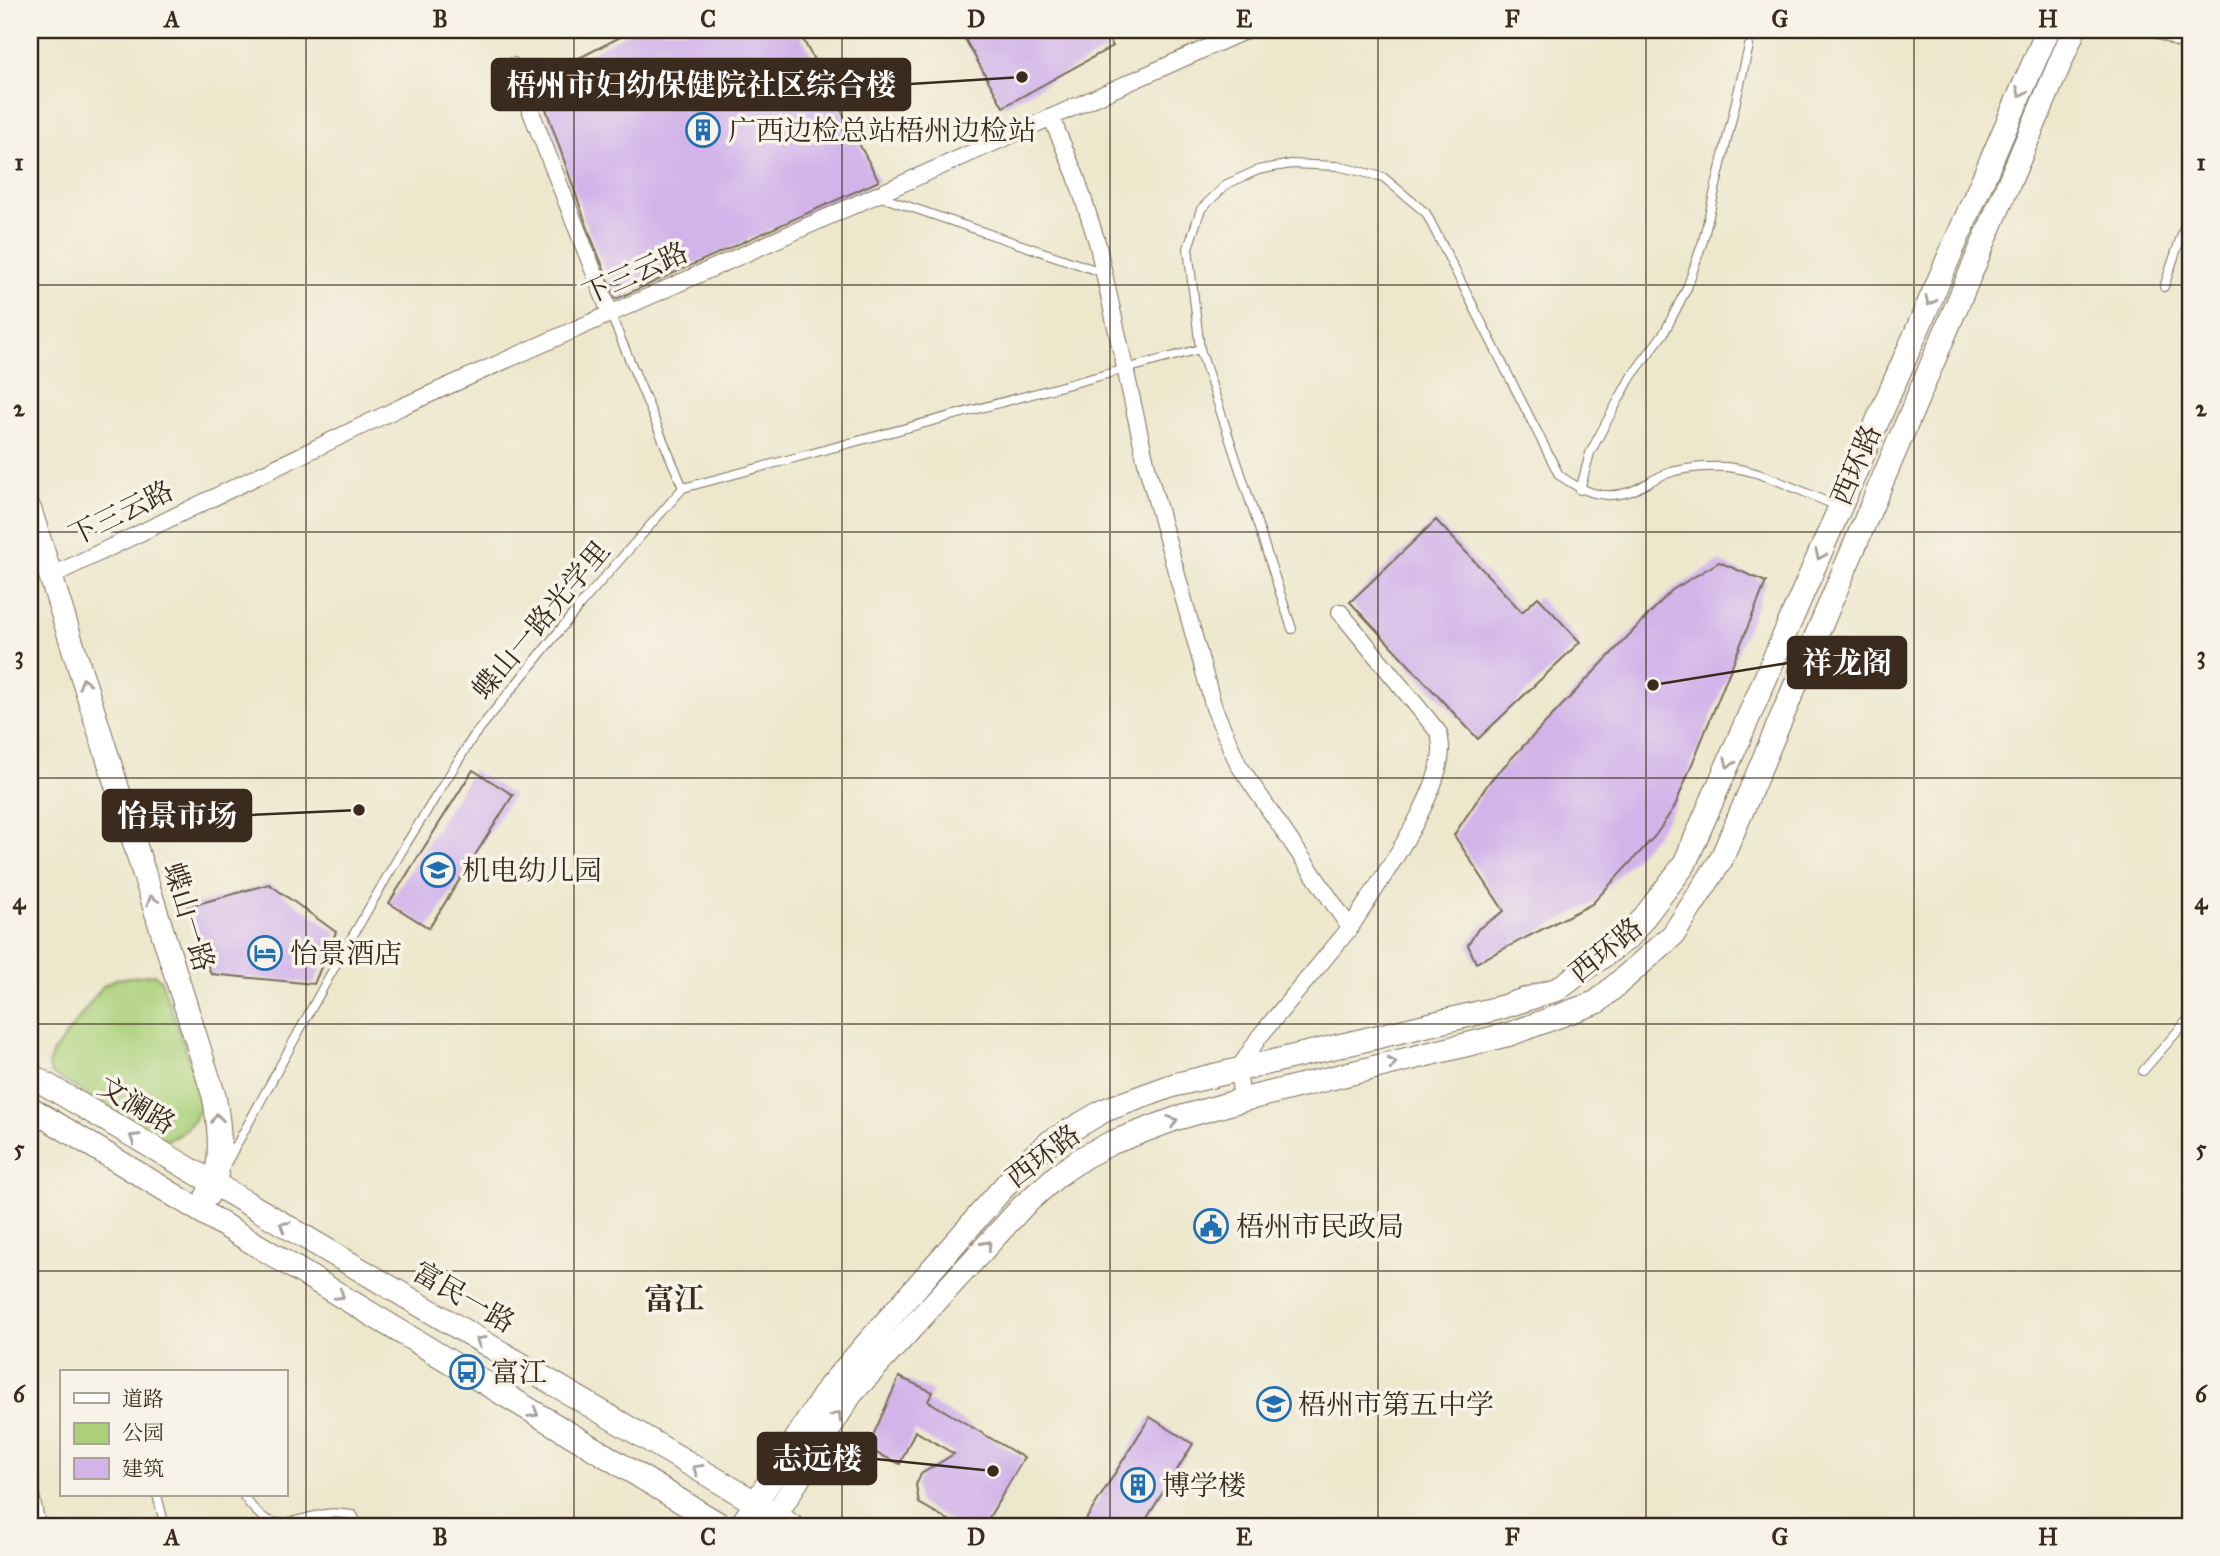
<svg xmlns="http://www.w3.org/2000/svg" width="2220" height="1556" viewBox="0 0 2220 1556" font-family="'IM FELL Great Primer','Noto Serif SC',serif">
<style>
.green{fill:#abd079;stroke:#737d4c;stroke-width:2}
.building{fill:#d2b3ea}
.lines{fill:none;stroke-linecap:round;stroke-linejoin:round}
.lane-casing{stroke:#796c5b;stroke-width:10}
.street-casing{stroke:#796c5b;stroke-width:18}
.secondary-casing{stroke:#796c5b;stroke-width:25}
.lane{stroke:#fff;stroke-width:8}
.street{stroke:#fff;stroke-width:16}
.secondary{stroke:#fff;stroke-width:23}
.oneway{stroke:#a79f9a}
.grid{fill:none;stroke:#3b2a1e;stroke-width:2;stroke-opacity:0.55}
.labels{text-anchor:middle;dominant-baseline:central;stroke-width:7;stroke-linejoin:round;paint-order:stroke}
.poi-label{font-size:28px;fill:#3b2a1e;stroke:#f7f3e8;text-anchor:start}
.street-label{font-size:28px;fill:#3b2a1e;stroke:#f7f3e8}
.neighbourhood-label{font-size:30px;font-weight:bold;fill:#3b2a1e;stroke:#f7f3e8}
.leader{fill:none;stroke:#3b2a1e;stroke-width:2.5}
.callout-dot{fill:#3b2a1e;stroke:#f7f3e8;stroke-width:2.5}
.callout{fill:#3b2a1e;stroke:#3b2a1e;stroke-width:2.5}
.callout-label{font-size:30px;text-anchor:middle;font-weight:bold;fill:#fff}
.neatline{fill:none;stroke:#3b2a1e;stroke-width:2.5}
.grid-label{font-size:23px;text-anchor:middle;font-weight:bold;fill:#3b2a1e}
</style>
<rect width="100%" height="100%" fill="#f7f3e8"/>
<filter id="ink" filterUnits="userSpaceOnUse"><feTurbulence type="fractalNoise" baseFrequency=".0143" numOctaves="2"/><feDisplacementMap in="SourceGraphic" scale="14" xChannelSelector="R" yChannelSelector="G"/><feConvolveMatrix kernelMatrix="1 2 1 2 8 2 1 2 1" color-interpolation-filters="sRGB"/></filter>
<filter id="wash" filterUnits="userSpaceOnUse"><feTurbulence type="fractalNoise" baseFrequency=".00686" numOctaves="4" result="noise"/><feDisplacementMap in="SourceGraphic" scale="28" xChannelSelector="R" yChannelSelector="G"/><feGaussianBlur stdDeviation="1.57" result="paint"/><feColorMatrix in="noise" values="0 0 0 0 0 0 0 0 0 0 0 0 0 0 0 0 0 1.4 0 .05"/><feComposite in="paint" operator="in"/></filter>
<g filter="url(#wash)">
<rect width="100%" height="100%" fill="#ede7cc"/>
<path class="green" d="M 154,974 L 161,980 L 203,1098 C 200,1113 188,1132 172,1138 C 168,1140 164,1139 160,1139 L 51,1073 L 49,1064 L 52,1054 L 103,986 L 116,979 Z"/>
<g id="blocks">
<g class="building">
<path d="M 634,30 L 798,30 L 879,181 L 616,299 L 589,232 L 536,80 Z"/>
<path d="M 960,30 L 1104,30 L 1113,46 L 1003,107 Z"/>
<path d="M 1436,520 L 1522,612 L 1538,597 L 1580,642 L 1478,739 L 1350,602 Z"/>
<path d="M 1719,562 L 1766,582 L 1675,806 L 1655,836 L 1592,904 L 1476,963 L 1468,945 L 1478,929 L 1504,911 L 1454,835 L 1490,781 L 1672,590 Z"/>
<path d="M 473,770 L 513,795 L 429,928 L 389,903 Z"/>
<path d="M 269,884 L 336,932 L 314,984 L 211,974 L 187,907 Z"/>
<path d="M 899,1377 L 933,1392 L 928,1401 L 1024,1458 L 984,1526 L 959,1526 L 919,1503 L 916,1485 L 921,1474 L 954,1454 L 915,1431 L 900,1464 L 867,1449 Z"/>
<path d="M 1150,1417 L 1193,1444 L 1142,1526 L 1082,1526 Z"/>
</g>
</g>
</g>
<g filter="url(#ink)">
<use href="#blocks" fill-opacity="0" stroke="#796c5b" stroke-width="2"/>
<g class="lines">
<g class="lane-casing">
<g id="lane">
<path d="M 878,196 L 1104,273"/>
<path d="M 2164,287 L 2190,210"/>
<path d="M 610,313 L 683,488"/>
<path d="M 1580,490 L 1590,453 L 1607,421 L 1631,377 L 1664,333 L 1687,288 L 1703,241 L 1749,46"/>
<path d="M 1292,629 L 1200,349 L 1188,248 L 1201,209 L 1227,184 L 1258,170 L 1291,164 L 1337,166 L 1383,177 L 1426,213 L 1559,475 C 1580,490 1602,501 1629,492 C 1641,488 1651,480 1663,475 C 1683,467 1704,466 1726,467 C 1759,469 1806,494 1837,506"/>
<path d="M 2143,1071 L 2190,1017"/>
<path d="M 226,1164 L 330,975 L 406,844 L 473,737 L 581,604 L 683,488 L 1200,349"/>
<path d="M 30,1469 L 41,1526"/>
<path d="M 157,1495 L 165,1526"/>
<path d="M 243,1495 C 271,1537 285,1521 325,1514 C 334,1512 344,1514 353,1515 L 359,1526"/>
</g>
</g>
<g class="street-casing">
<g id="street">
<path d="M 2158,30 L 2190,44"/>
<path d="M 513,66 L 610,313"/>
<path d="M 1051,117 L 1076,176 L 1097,242 L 1147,467 L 1214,708 L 1238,764 L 1350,928 L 1259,1037 L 1238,1070 L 1242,1100"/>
<path d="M 51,576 L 401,407 L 1247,30"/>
<path d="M 1340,612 L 1439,733 C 1440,738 1441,744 1441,749 C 1441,796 1376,887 1350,928"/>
</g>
</g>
<g class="secondary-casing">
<g id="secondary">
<path d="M 30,510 L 214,1096 C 220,1127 225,1169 207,1196"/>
<path d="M 30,1075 L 756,1503 L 792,1526"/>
<path d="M 30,1108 L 722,1526"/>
<path d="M 741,1526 L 830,1386 L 1023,1165 L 1050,1142 L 1105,1110 L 1174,1085 L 1499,1008 L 1558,989 L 1629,937 L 1684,865 L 2048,30"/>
<path d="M 769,1526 L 851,1394 L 1023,1206 L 1058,1175 L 1084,1157 L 1111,1143 L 1175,1119 L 1242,1100 L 1510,1034 L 1597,1002 L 1673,935 L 1721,860 L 2074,30"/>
</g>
</g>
<use href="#lane" class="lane"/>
<use href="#street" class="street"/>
<use href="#secondary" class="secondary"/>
</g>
<defs><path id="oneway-chevron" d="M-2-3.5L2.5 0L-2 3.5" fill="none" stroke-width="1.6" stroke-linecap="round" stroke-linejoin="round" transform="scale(1.75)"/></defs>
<g class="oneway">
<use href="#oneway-chevron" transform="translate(2021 92) rotate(114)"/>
<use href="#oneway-chevron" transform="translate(1930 301) rotate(114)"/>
<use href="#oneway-chevron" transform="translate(1820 555) rotate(114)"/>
<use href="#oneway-chevron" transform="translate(84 683) rotate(-107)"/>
<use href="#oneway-chevron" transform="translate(1729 763) rotate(114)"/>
<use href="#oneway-chevron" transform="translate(152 900) rotate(-107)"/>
<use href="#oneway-chevron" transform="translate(1392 1063) rotate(-14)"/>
<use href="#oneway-chevron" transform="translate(217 1118) rotate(-97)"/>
<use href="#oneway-chevron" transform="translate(1173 1121) rotate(-19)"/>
<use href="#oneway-chevron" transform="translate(134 1138) rotate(-149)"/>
<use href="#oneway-chevron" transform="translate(284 1226) rotate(-150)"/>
<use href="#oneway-chevron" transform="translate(987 1245) rotate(-48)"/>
<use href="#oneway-chevron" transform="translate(340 1295) rotate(31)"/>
<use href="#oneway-chevron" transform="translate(480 1341) rotate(-150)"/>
<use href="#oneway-chevron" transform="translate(534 1413) rotate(31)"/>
<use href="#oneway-chevron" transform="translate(837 1416) rotate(-58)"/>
<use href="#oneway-chevron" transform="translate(697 1469) rotate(-150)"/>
</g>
</g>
<path class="grid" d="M 306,30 L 306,1526M 574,30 L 574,1526M 842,30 L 842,1526M 1110,30 L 1110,1526M 1378,30 L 1378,1526M 1646,30 L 1646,1526M 1914,30 L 1914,1526M 30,285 L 2190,285M 30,532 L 2190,532M 30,778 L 2190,778M 30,1024 L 2190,1024M 30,1271 L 2190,1271"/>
<defs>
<g id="building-ring" transform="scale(1.75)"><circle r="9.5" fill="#f7f3e8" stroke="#1f6fb2" stroke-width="1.5"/><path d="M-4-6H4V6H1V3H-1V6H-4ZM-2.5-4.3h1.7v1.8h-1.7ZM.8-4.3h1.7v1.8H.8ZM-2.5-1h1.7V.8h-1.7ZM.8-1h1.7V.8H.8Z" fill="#1f6fb2"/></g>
<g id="school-ring" transform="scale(1.75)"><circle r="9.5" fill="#f7f3e8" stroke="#1f6fb2" stroke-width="1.5"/><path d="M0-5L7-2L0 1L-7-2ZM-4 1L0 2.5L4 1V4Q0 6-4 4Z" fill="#1f6fb2"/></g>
<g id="hotel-ring" transform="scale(1.75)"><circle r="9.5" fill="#f7f3e8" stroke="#1f6fb2" stroke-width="1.5"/><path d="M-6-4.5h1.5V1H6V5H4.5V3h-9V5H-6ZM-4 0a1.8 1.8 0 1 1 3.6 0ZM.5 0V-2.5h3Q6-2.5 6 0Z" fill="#1f6fb2"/></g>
<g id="civic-ring" transform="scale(1.75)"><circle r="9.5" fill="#f7f3e8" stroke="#1f6fb2" stroke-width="1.5"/><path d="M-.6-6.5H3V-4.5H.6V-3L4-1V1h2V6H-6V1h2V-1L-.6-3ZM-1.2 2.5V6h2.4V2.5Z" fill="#1f6fb2"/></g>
<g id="bus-ring" transform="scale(1.75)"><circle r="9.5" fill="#f7f3e8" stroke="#1f6fb2" stroke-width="1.5"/><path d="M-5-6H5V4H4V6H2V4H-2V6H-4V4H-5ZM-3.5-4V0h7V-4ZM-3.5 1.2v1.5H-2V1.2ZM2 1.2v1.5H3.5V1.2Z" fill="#1f6fb2"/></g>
</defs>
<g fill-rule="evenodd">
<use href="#building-ring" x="703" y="130"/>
<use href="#school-ring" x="438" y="870"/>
<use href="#hotel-ring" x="265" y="953"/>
<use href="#civic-ring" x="1211" y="1226"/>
<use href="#bus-ring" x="467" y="1372"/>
<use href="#school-ring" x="1274" y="1404"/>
<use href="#building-ring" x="1138" y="1485"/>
</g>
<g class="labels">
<g class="poi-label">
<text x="728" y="130">广西边检总站梧州边检站</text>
<text x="462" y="870">机电幼儿园</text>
<text x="290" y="953">怡景酒店</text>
<text x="1236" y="1226">梧州市民政局</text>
<text x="491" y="1372">富江</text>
<text x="1298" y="1404">梧州市第五中学</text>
<text x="1162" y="1485">博学楼</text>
</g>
<g class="street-label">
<text transform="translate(635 273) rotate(-24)">下三云路</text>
<text transform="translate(1856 465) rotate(-67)">西环路</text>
<text transform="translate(121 513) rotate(-26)">下三云路</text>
<text transform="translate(541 620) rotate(-50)">蝶山一路光学里</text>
<text transform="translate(189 917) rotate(73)">蝶山一路</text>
<text transform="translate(1606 950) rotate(-39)">西环路</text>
<text transform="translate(137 1105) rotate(31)">文澜路</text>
<text transform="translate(1043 1156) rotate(-37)">西环路</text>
<text transform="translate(464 1297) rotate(30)">富民一路</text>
</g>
<g class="neighbourhood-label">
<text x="674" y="1299">富江</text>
</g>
</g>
<path class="leader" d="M1022 77L910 84M1653 685L1788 663M359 810L251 815M993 1471L876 1459"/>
<g class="callout-dot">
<circle cx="1022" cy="77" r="7"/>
<circle cx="1653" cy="685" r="7"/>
<circle cx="359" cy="810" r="7"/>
<circle cx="993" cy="1471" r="7"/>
</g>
<g class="callout">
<rect x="492" y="59" width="418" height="51" rx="7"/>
<rect x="1788" y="637" width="118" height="51" rx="7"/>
<rect x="103" y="790" width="148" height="51" rx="7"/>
<rect x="758" y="1433" width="118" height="51" rx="7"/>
</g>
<g class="callout-label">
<text x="701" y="95">梧州市妇幼保健院社区综合楼</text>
<text x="1847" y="673">祥龙阁</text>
<text x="177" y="826">怡景市场</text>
<text x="817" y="1469">志远楼</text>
</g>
<rect width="2220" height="1556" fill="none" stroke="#f7f3e8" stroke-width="77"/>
<rect x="60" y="1370" width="228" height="126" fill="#f7f3e8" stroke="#aca397" stroke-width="2"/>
<rect x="74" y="1393" width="35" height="10" fill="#ffffff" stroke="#aca397" stroke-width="2"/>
<text x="122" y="1406" font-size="21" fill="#3b2a1e">道路</text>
<rect x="74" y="1423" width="35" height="21" fill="#abd079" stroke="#aca397" stroke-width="2"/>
<text x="122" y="1440" font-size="21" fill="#3b2a1e">公园</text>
<rect x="74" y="1458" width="35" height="21" fill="#d2b3ea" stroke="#aca397" stroke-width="2"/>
<text x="122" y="1476" font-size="21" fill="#3b2a1e">建筑</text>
<rect x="38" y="38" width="2144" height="1480" class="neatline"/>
<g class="grid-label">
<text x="172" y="27">A</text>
<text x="440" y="27">B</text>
<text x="708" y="27">C</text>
<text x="976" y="27">D</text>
<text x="1244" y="27">E</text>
<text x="1512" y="27">F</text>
<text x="1780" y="27">G</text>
<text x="2048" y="27">H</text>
<text x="19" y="170">1</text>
<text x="2201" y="170">1</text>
<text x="19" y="416">2</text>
<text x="2201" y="416">2</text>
<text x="19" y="663">3</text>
<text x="2201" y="663">3</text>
<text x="19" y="909">4</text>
<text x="2201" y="909">4</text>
<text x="19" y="1156">5</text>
<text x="2201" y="1156">5</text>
<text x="19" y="1402">6</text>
<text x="2201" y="1402">6</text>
<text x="172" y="1545">A</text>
<text x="440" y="1545">B</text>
<text x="708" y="1545">C</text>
<text x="976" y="1545">D</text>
<text x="1244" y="1545">E</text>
<text x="1512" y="1545">F</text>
<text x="1780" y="1545">G</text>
<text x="2048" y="1545">H</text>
</g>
</svg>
